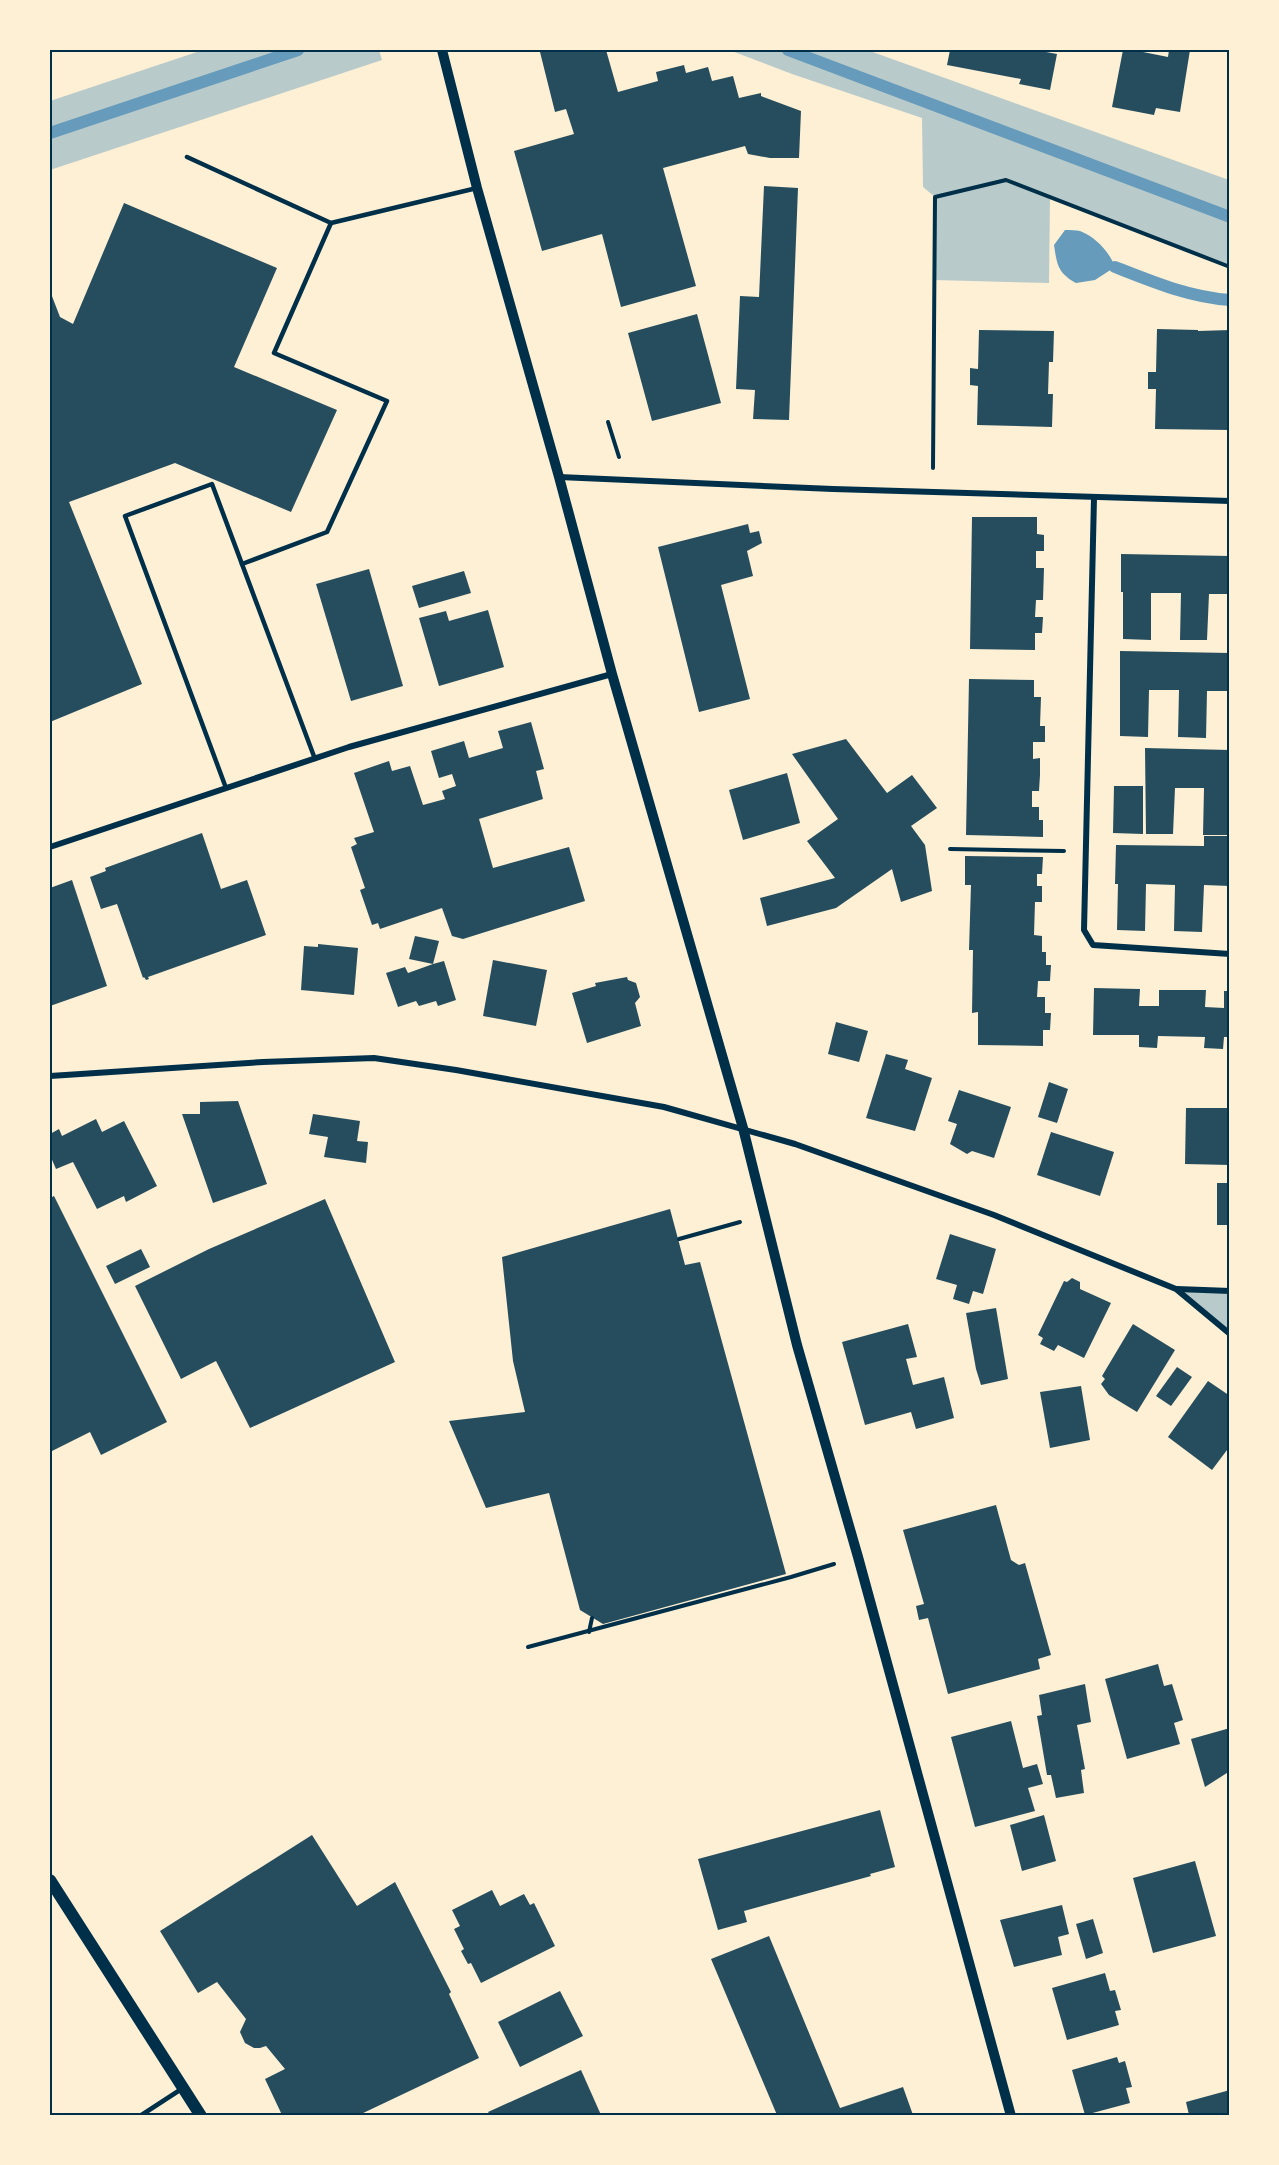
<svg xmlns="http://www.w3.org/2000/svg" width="1279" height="2165" viewBox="0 0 1279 2165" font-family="Commissioner,sans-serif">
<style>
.green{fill:#b9caca}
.water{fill:#669bbc}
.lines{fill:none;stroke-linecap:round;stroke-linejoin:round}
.stream{stroke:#669bbc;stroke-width:12}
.building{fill:#264d5e}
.path{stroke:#003049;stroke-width:4}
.service{stroke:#003049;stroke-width:4.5}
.minor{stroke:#003049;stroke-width:6}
.tertiary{stroke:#003049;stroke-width:10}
.secondary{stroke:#003049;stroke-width:12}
.neatline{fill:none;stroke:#003049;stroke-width:2}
</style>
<rect width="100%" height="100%" fill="#fdf0d5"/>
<g class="green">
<path d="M 203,50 L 379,50 L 382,60 L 50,170 L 50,101 Z"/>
<path d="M 729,50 L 867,50 L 1229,180 L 1229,267 L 1050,197 L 1049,283 L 934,280 L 935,197 L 923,187 L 922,118 L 792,74 Z"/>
<path d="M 1176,1289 L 1229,1291 L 1229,1334 Z"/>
</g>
<path class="water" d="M 1065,230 C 1070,230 1076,230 1080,231 C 1096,237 1110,253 1115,267 L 1095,280 L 1076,283 C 1058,273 1057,265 1054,245 Z"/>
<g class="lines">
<g class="stream">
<path d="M 788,50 L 1230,217"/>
<path d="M 50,133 L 298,50"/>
<path d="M 1115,267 C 1153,282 1189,297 1230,300"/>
</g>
</g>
<g class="building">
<path d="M 550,50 L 606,50 L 618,92 L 658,81 L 656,72 L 684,65 L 686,73 L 708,67 L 712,81 L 733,76 L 739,98 L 761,93 L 761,96 L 801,111 L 799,158 L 770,158 L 748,154 L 745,146 L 663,168 L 696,286 L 621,307 L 602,234 L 542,251 L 514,151 L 574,134 L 566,109 L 555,112 L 540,52 Z"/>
<path d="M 950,50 L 1035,50 L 1057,54 L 1050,90 L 1019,84 L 1021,79 L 947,65 Z"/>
<path d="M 1123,50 L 1143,50 L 1143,52 L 1168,57 L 1169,50 L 1190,50 L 1180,112 L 1156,108 L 1154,115 L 1112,107 Z"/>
<path d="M 764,186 L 798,188 L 789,420 L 753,419 L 755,390 L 736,389 L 740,296 L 759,297 Z"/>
<path d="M 124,203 L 277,268 L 234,367 L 337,410 L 291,512 L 175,463 L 69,502 L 142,684 L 50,722 L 50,291 L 60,317 L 73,324 Z"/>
<path d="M 697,314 L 721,403 L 652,421 L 628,333 Z"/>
<path d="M 1157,329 L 1198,330 L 1198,331 L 1230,330 L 1230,383 L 1227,383 L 1227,397 L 1230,398 L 1230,430 L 1155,429 L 1156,389 L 1148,389 L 1148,372 L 1156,372 Z"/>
<path d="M 979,330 L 1054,331 L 1053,362 L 1049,362 L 1048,394 L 1053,394 L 1052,427 L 977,425 L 978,386 L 970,385 L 970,368 L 978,369 Z"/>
<path d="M 972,517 L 1037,517 L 1037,534 L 1044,535 L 1044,551 L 1036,551 L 1036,568 L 1044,568 L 1043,600 L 1036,600 L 1035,617 L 1043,617 L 1042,633 L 1035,633 L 1035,650 L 970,649 Z"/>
<path d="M 748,524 L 750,533 L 759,531 L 762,543 L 747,551 L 753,576 L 721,585 L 750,699 L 699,712 L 658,547 Z"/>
<path d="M 1121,554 L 1230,556 L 1230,594 L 1209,594 L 1207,640 L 1180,640 L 1181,593 L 1151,593 L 1151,640 L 1123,639 L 1123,592 L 1121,592 Z"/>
<path d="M 369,569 L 403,686 L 351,701 L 316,584 Z"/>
<path d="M 464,571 L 471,593 L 419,608 L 412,586 Z"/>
<path d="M 488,610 L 504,667 L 439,686 L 419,618 L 446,611 L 449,621 Z"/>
<path d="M 1120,651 L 1230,653 L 1230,691 L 1207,691 L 1206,738 L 1178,737 L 1179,690 L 1149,690 L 1148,737 L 1120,736 Z"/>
<path d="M 969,679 L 1034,680 L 1034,697 L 1041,697 L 1040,726 L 1045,726 L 1045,742 L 1033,742 L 1033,759 L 1040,758 L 1040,775 L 1039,791 L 1032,791 L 1032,807 L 1039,807 L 1039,820 L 1043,820 L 1043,837 L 966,835 Z"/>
<path d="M 531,722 L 544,769 L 536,771 L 543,799 L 479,819 L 493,868 L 569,847 L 585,901 L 463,939 L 452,936 L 442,908 L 380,929 L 378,923 L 372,925 L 360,890 L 365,888 L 351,847 L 357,844 L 354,838 L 374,832 L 354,773 L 389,761 L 392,771 L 410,766 L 423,805 L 445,799 L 442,791 L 456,786 L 452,774 L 439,778 L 431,751 L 464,741 L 469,758 L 503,748 L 498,731 Z"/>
<path d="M 846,739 L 887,793 L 912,775 L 937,808 L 911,826 L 925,845 L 932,891 L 901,902 L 892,869 L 836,908 L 767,926 L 760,898 L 835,878 L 807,841 L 838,819 L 792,754 Z"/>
<path d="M 1145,748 L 1230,750 L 1230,835 L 1203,835 L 1204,788 L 1175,788 L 1173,834 L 1146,834 Z"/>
<path d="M 787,773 L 800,823 L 743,840 L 729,790 Z"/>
<path d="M 1114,786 L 1143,786 L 1143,834 L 1113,833 Z"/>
<path d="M 202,833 L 221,889 L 247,880 L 266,935 L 148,977 L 149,979 L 146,980 L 144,977 L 143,978 L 117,904 L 101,909 L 90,877 L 106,871 L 105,868 Z"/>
<path d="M 1204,836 L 1230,836 L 1230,886 L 1204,885 L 1202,932 L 1174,931 L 1175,885 L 1146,884 L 1145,931 L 1117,930 L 1118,884 L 1115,884 L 1116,845 L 1204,846 Z"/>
<path d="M 965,856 L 1043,857 L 1042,874 L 1037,874 L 1037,886 L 1042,886 L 1042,902 L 1035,902 L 1034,935 L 1042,936 L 1042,952 L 1046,952 L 1046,965 L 1051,965 L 1050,981 L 1038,981 L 1037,997 L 1045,997 L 1045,1013 L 1051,1013 L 1050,1030 L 1043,1030 L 1043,1046 L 978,1045 L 978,1012 L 972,1013 L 973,950 L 969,950 L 971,885 L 965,885 Z"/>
<path d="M 72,880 L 107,986 L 50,1006 L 50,888 Z"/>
<path d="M 415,936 L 439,941 L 433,964 L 444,961 L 456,1000 L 438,1006 L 436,1001 L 419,1006 L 416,1001 L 398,1007 L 386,973 L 405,967 L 408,973 L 433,964 L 409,959 Z"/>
<path d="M 318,944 L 358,948 L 354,995 L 301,990 L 304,946 L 318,947 Z"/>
<path d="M 493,960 L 547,970 L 536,1026 L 483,1016 Z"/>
<path d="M 627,977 L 628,980 L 636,983 L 640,997 L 635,1003 L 641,1026 L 587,1043 L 572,993 L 596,986 L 595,983 Z"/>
<path d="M 1094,988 L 1140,989 L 1139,1006 L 1159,1006 L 1159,990 L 1206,990 L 1205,1007 L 1224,1008 L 1224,991 L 1230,991 L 1230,1037 L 1224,1037 L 1223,1049 L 1204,1048 L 1205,1037 L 1158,1036 L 1157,1048 L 1139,1047 L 1139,1035 L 1093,1035 Z"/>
<path d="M 836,1022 L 868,1031 L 859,1062 L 828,1054 Z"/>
<path d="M 886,1054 L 908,1060 L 905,1069 L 932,1078 L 915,1131 L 866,1118 Z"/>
<path d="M 1049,1082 L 1068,1089 L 1057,1123 L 1038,1117 Z"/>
<path d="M 959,1090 L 1011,1107 L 994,1158 L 972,1151 L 967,1154 L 950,1144 L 957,1124 L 948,1121 Z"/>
<path d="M 238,1101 L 267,1184 L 213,1203 L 182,1114 L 200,1114 L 200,1102 Z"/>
<path d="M 1186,1108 L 1230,1108 L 1230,1165 L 1185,1164 Z"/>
<path d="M 313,1114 L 360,1121 L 357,1141 L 368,1142 L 366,1163 L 324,1157 L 328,1137 L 309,1134 Z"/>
<path d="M 96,1119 L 102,1132 L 124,1121 L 157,1186 L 126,1202 L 124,1196 L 97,1209 L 73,1162 L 56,1169 L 50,1155 L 50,1134 L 59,1129 L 62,1136 Z"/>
<path d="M 1051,1132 L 1114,1152 L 1100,1196 L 1037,1175 Z"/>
<rect x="1217" y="1183" width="13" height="42"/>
<path d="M 54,1196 L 167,1422 L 101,1455 L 90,1432 L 50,1452 L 50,1198 Z"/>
<path d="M 325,1199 L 395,1362 L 250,1428 L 216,1361 L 181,1379 L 135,1286 L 209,1249 Z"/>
<path d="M 670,1209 L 685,1265 L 700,1262 L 786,1574 L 603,1624 L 580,1610 L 549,1493 L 486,1508 L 449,1421 L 525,1412 L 513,1361 L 502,1257 Z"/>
<path d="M 950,1234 L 996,1249 L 983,1294 L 973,1291 L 969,1304 L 953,1299 L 957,1285 L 936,1279 Z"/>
<path d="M 141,1249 L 150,1267 L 115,1284 L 106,1266 Z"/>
<path d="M 1072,1278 L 1080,1282 L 1080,1289 L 1111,1303 L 1084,1358 L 1058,1345 L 1054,1351 L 1040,1344 L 1043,1338 L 1038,1335 L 1064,1281 L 1067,1282 Z"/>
<path d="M 996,1308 L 1008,1379 L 981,1385 L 976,1369 L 966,1313 Z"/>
<path d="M 908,1324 L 917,1357 L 906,1359 L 913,1385 L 944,1377 L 954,1418 L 916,1429 L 911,1412 L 865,1425 L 842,1342 Z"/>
<path d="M 1133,1324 L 1175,1350 L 1137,1412 L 1109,1395 L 1101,1384 L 1105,1379 L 1102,1376 Z"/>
<path d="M 1177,1367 L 1192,1377 L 1171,1406 L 1156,1396 Z"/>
<path d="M 1208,1381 L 1230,1396 L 1230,1446 L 1212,1470 L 1168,1437 Z"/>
<path d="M 1081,1386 L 1090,1440 L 1050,1448 L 1040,1392 Z"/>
<path d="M 996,1505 L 1011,1560 L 1019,1565 L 1025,1563 L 1051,1655 L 1038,1659 L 1040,1669 L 948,1694 L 928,1618 L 919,1620 L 916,1606 L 924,1604 L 903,1530 Z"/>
<path d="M 1158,1664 L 1164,1686 L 1172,1684 L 1183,1720 L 1174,1723 L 1180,1744 L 1127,1759 L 1105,1679 Z"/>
<path d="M 1085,1684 L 1091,1722 L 1077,1725 L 1085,1769 L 1081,1770 L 1084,1793 L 1056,1798 L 1051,1775 L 1047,1775 L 1037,1716 L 1042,1715 L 1039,1695 Z"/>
<path d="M 1011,1721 L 1023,1768 L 1037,1764 L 1043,1784 L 1028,1788 L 1035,1811 L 975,1827 L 951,1737 Z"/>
<path d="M 1230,1728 L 1230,1771 L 1205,1787 L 1191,1739 Z"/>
<path d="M 880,1810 L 895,1867 L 870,1874 L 871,1876 L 744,1911 L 747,1922 L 718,1930 L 698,1859 Z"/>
<path d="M 1044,1815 L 1056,1861 L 1022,1871 L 1010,1825 Z"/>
<path d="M 312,1835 L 357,1906 L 395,1882 L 451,1992 L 449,1994 L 479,2058 L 359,2115 L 282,2115 L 265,2079 L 285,2069 L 266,2046 L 260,2048 L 254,2048 L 245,2043 L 240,2032 L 246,2019 L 217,1982 L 198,1993 L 160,1931 Z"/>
<path d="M 1195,1861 L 1216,1936 L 1153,1953 L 1133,1878 Z"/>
<path d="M 492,1890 L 500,1906 L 524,1894 L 530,1905 L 534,1903 L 555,1946 L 481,1983 L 471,1963 L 468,1964 L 461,1951 L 464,1949 L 454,1929 L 460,1926 L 452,1910 Z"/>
<path d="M 1062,1905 L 1069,1934 L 1058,1937 L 1062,1955 L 1014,1967 L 1000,1920 Z"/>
<path d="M 1093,1919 L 1103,1953 L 1086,1959 L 1076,1924 Z"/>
<path d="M 769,1936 L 840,2108 L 903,2087 L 913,2115 L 777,2115 L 711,1959 Z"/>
<path d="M 1105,1973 L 1110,1991 L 1115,1990 L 1121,2010 L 1115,2011 L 1119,2025 L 1067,2040 L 1052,1988 Z"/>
<path d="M 560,1991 L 583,2036 L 520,2067 L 498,2022 Z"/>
<path d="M 1117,2057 L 1119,2063 L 1125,2061 L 1132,2087 L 1126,2088 L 1130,2103 L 1085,2115 L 1072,2070 Z"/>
<path d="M 581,2070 L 601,2115 L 490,2115 L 488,2112 Z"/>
<path d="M 1230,2090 L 1230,2115 L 1189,2115 L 1186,2102 Z"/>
</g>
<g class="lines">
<g class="path">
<path d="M 608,422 L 619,457"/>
<path d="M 933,468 L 935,197 L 1006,180 L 1230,267"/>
<path d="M 950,849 L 1064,851"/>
<path d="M 679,1239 L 740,1222"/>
<path d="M 589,1632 L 592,1618"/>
<path d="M 528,1647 L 791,1577 L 834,1564"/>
</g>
<g class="service">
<path d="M 187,157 L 331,223 L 274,353 L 387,401 L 327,532 L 242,564"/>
<path d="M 331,223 L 477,188"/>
<path d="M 226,788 L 125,516 L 212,484 L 315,759"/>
<path d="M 140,2116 L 183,2088"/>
</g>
<g class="minor">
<path d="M 559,477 L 833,489 L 1230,501"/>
<path d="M 1094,498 L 1084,930 L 1093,945 L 1230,954"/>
<path d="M 50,847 L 349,747 L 612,674"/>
<path d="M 50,1076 L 263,1062 L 374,1058 L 456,1070 L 664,1107 L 795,1144 L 994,1215 L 1176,1289 L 1230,1334"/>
<path d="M 1177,1289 L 1230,1291"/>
</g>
<path class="tertiary" d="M 442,50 L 477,188 L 559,477 L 612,674 L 743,1128 L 797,1345 L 858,1557 L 1011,2116"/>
<path class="secondary" d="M 50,1880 L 201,2116"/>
</g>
<rect width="1279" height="2165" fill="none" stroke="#fdf0d5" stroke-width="102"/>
<rect x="51" y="51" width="1177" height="2063" class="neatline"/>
</svg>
